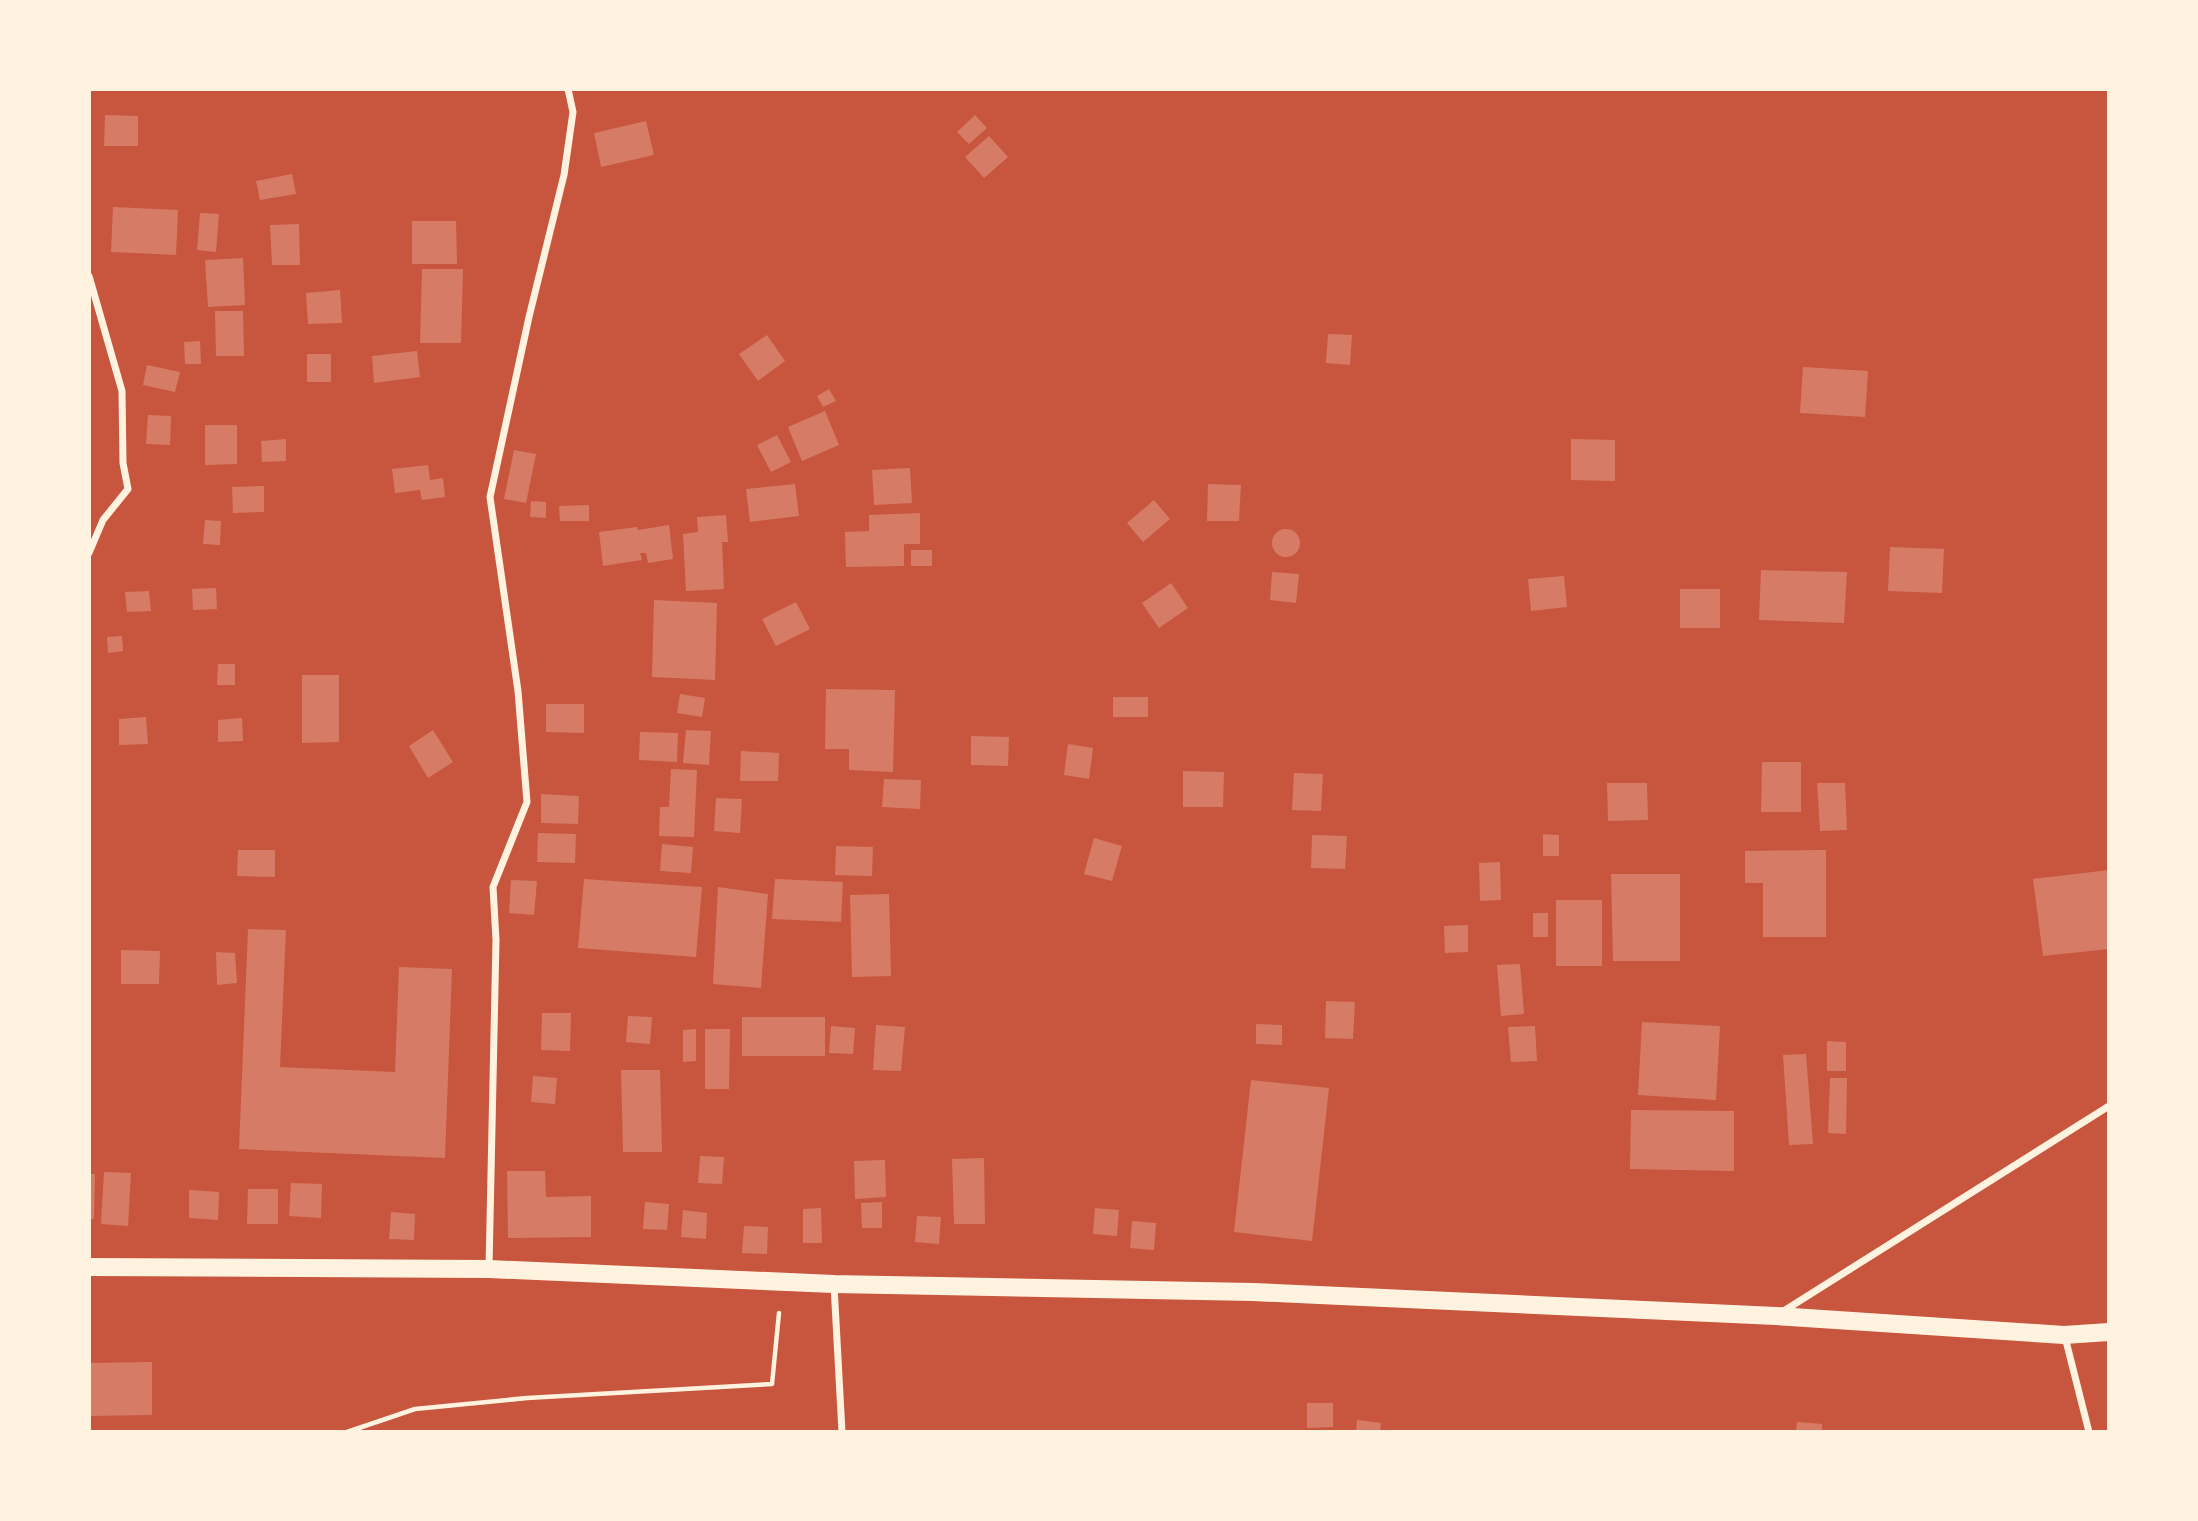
<svg xmlns="http://www.w3.org/2000/svg" width="2198" height="1521" viewBox="0 0 2198 1521" font-family="Signika,sans-serif">
<style>
.building{fill:#d67c66}
.lines{fill:none;stroke-linecap:round;stroke-linejoin:round}
.path{stroke:#fff3e0;stroke-width:4.5}
.minor{stroke:#fff3e0;stroke-width:7}
.primary{stroke:#fff3e0;stroke-width:18}
</style>
<rect width="100%" height="100%" fill="#c8553d"/>
<g class="building">
<path d="M 105,115 L 138,116 L 138,146 L 104,146 Z"/>
<path d="M 975,115 L 987,128 L 969,144 L 957,132 Z"/>
<path d="M 646,121 L 654,155 L 601,167 L 594,133 Z"/>
<path d="M 989,136 L 1008,157 L 984,178 L 965,157 Z"/>
<path d="M 292,174 L 296,194 L 260,200 L 256,181 Z"/>
<path d="M 113,207 L 178,210 L 176,255 L 111,252 Z"/>
<path d="M 200,213 L 219,214 L 216,252 L 197,250 Z"/>
<path d="M 412,221 L 456,221 L 457,264 L 412,264 Z"/>
<path d="M 299,224 L 300,265 L 272,265 L 270,225 Z"/>
<path d="M 243,258 L 245,305 L 208,307 L 205,260 Z"/>
<path d="M 422,269 L 463,269 L 461,343 L 420,343 Z"/>
<path d="M 340,290 L 342,323 L 308,324 L 306,293 Z"/>
<path d="M 215,311 L 243,311 L 244,356 L 216,356 Z"/>
<path d="M 1328,334 L 1352,335 L 1350,365 L 1326,363 Z"/>
<path d="M 767,335 L 785,361 L 758,381 L 739,354 Z"/>
<path d="M 200,341 L 201,364 L 185,364 L 184,342 Z"/>
<path d="M 417,351 L 420,377 L 374,383 L 372,356 Z"/>
<rect x="307" y="354" width="24" height="28"/>
<path d="M 147,365 L 180,372 L 175,392 L 143,385 Z"/>
<path d="M 1803,367 L 1868,371 L 1865,417 L 1800,413 Z"/>
<path d="M 829,389 L 836,401 L 823,407 L 817,396 Z"/>
<path d="M 825,411 L 839,445 L 802,461 L 788,427 Z"/>
<path d="M 148,415 L 171,416 L 170,445 L 146,444 Z"/>
<path d="M 205,425 L 237,425 L 237,464 L 205,465 Z"/>
<path d="M 777,435 L 791,462 L 771,472 L 757,445 Z"/>
<path d="M 286,439 L 286,461 L 262,462 L 261,441 Z"/>
<path d="M 1571,439 L 1615,440 L 1615,481 L 1571,480 Z"/>
<path d="M 514,450 L 536,454 L 526,503 L 504,499 Z"/>
<path d="M 428,465 L 430,480 L 443,478 L 445,497 L 422,500 L 420,490 L 395,493 L 392,469 Z"/>
<path d="M 910,468 L 912,503 L 874,505 L 872,470 Z"/>
<path d="M 795,484 L 799,516 L 750,522 L 746,489 Z"/>
<path d="M 1208,484 L 1241,485 L 1239,521 L 1207,521 Z"/>
<path d="M 264,486 L 264,512 L 233,513 L 232,487 Z"/>
<path d="M 1154,500 L 1170,519 L 1143,542 L 1127,523 Z"/>
<path d="M 531,501 L 546,502 L 546,518 L 530,517 Z"/>
<path d="M 589,505 L 589,521 L 560,521 L 559,506 Z"/>
<path d="M 920,513 L 920,544 L 904,544 L 904,566 L 846,567 L 845,532 L 869,531 L 869,515 Z"/>
<path d="M 726,515 L 728,542 L 722,542 L 724,589 L 686,591 L 683,534 L 698,532 L 697,517 Z"/>
<path d="M 205,520 L 221,521 L 220,545 L 203,544 Z"/>
<path d="M 669,525 L 673,559 L 648,563 L 646,553 L 640,553 L 642,560 L 603,566 L 599,532 L 637,527 L 638,530 Z"/>
<circle cx="1286" cy="543" r="14"/>
<path d="M 1890,547 L 1944,549 L 1942,593 L 1888,591 Z"/>
<rect x="911" y="550" width="21" height="16"/>
<path d="M 1761,570 L 1847,572 L 1844,623 L 1759,620 Z"/>
<path d="M 1272,572 L 1299,574 L 1296,603 L 1270,600 Z"/>
<path d="M 1564,576 L 1567,607 L 1531,611 L 1528,579 Z"/>
<path d="M 1171,583 L 1188,608 L 1159,628 L 1142,603 Z"/>
<path d="M 216,588 L 217,609 L 193,610 L 192,589 Z"/>
<rect x="1680" y="589" width="40" height="39"/>
<path d="M 149,591 L 151,611 L 127,612 L 125,592 Z"/>
<path d="M 654,600 L 717,603 L 715,680 L 652,677 Z"/>
<path d="M 796,602 L 810,629 L 776,646 L 762,619 Z"/>
<path d="M 122,636 L 123,651 L 108,653 L 107,637 Z"/>
<path d="M 218,664 L 235,664 L 235,685 L 217,685 Z"/>
<path d="M 302,675 L 339,675 L 339,742 L 302,743 Z"/>
<path d="M 826,689 L 895,690 L 893,772 L 849,770 L 849,749 L 825,749 Z"/>
<path d="M 680,694 L 705,698 L 702,717 L 677,713 Z"/>
<rect x="1113" y="697" width="35" height="20"/>
<path d="M 546,704 L 584,704 L 584,733 L 546,732 Z"/>
<path d="M 146,717 L 148,744 L 119,745 L 119,719 Z"/>
<path d="M 242,718 L 243,741 L 218,742 L 218,720 Z"/>
<path d="M 433,730 L 453,762 L 428,778 L 409,746 Z"/>
<path d="M 686,730 L 711,731 L 709,765 L 683,763 Z"/>
<path d="M 640,732 L 678,733 L 677,762 L 639,760 Z"/>
<path d="M 971,736 L 1009,737 L 1008,766 L 971,765 Z"/>
<path d="M 1068,744 L 1093,748 L 1089,779 L 1064,775 Z"/>
<path d="M 741,751 L 779,753 L 778,781 L 740,781 Z"/>
<path d="M 1762,762 L 1801,762 L 1801,812 L 1761,812 Z"/>
<path d="M 671,769 L 697,770 L 694,837 L 659,836 L 660,807 L 669,807 Z"/>
<path d="M 1183,771 L 1224,772 L 1223,807 L 1183,807 Z"/>
<path d="M 1294,773 L 1323,774 L 1321,811 L 1292,810 Z"/>
<path d="M 884,779 L 921,780 L 920,809 L 882,807 Z"/>
<path d="M 1607,783 L 1647,783 L 1648,820 L 1608,821 Z"/>
<path d="M 1817,783 L 1845,783 L 1847,830 L 1820,831 Z"/>
<path d="M 541,794 L 579,796 L 578,824 L 541,823 Z"/>
<path d="M 716,798 L 742,799 L 740,833 L 714,831 Z"/>
<path d="M 538,833 L 576,834 L 575,863 L 537,862 Z"/>
<path d="M 1543,834 L 1559,835 L 1559,856 L 1543,856 Z"/>
<path d="M 1312,835 L 1347,836 L 1345,869 L 1311,868 Z"/>
<path d="M 1094,838 L 1122,846 L 1112,881 L 1084,874 Z"/>
<path d="M 662,844 L 693,847 L 691,873 L 660,871 Z"/>
<path d="M 836,846 L 873,847 L 872,876 L 835,875 Z"/>
<path d="M 238,850 L 275,850 L 275,877 L 237,876 Z"/>
<path d="M 1826,850 L 1826,937 L 1763,937 L 1763,883 L 1745,883 L 1745,851 Z"/>
<path d="M 1500,862 L 1501,900 L 1480,901 L 1479,863 Z"/>
<path d="M 2109,870 L 2109,949 L 2043,956 L 2033,879 Z"/>
<path d="M 1611,874 L 1680,874 L 1680,961 L 1613,961 Z"/>
<path d="M 584,879 L 702,887 L 696,957 L 578,948 Z"/>
<path d="M 775,879 L 843,882 L 841,922 L 772,919 Z"/>
<path d="M 511,880 L 537,881 L 534,915 L 509,913 Z"/>
<path d="M 718,887 L 768,894 L 761,988 L 713,984 Z"/>
<path d="M 889,894 L 891,976 L 852,977 L 850,895 Z"/>
<rect x="1556" y="900" width="46" height="66"/>
<rect x="1533" y="913" width="15" height="24"/>
<path d="M 1468,925 L 1468,952 L 1445,953 L 1444,926 Z"/>
<path d="M 248,929 L 286,930 L 280,1067 L 395,1072 L 399,967 L 452,969 L 445,1158 L 239,1149 Z"/>
<path d="M 121,950 L 160,951 L 159,984 L 121,984 Z"/>
<path d="M 216,952 L 235,953 L 237,983 L 217,985 Z"/>
<path d="M 1520,964 L 1524,1014 L 1501,1016 L 1497,965 Z"/>
<path d="M 1326,1001 L 1355,1002 L 1353,1039 L 1325,1038 Z"/>
<path d="M 542,1013 L 571,1013 L 570,1051 L 541,1050 Z"/>
<path d="M 628,1016 L 652,1017 L 650,1044 L 626,1042 Z"/>
<rect x="742" y="1017" width="83" height="39"/>
<path d="M 1642,1022 L 1720,1026 L 1716,1100 L 1638,1095 Z"/>
<path d="M 1256,1024 L 1282,1025 L 1282,1045 L 1256,1044 Z"/>
<path d="M 876,1025 L 905,1027 L 901,1071 L 873,1070 Z"/>
<path d="M 831,1026 L 855,1028 L 853,1054 L 829,1053 Z"/>
<path d="M 1535,1026 L 1537,1061 L 1511,1062 L 1508,1027 Z"/>
<path d="M 696,1029 L 696,1061 L 683,1062 L 683,1030 Z"/>
<path d="M 705,1029 L 730,1029 L 729,1089 L 705,1089 Z"/>
<path d="M 1827,1041 L 1846,1042 L 1846,1071 L 1827,1071 Z"/>
<path d="M 1806,1054 L 1813,1144 L 1789,1145 L 1783,1055 Z"/>
<path d="M 621,1070 L 660,1070 L 662,1152 L 623,1152 Z"/>
<path d="M 533,1076 L 557,1078 L 555,1104 L 531,1102 Z"/>
<path d="M 1830,1078 L 1847,1078 L 1846,1134 L 1828,1133 Z"/>
<path d="M 1251,1080 L 1329,1088 L 1312,1241 L 1234,1232 Z"/>
<path d="M 1631,1110 L 1734,1111 L 1734,1171 L 1630,1169 Z"/>
<path d="M 700,1156 L 724,1157 L 722,1184 L 698,1183 Z"/>
<path d="M 984,1158 L 985,1224 L 954,1224 L 952,1159 Z"/>
<path d="M 885,1160 L 886,1197 L 855,1199 L 854,1161 Z"/>
<path d="M 507,1171 L 545,1171 L 546,1197 L 591,1196 L 591,1237 L 508,1238 Z"/>
<path d="M 104,1172 L 131,1173 L 128,1226 L 101,1224 Z"/>
<path d="M 89,1174 L 95,1174 L 94,1219 L 89,1219 Z"/>
<path d="M 291,1183 L 322,1184 L 321,1218 L 289,1216 Z"/>
<path d="M 248,1189 L 278,1189 L 278,1224 L 247,1224 Z"/>
<path d="M 189,1190 L 219,1192 L 218,1220 L 189,1218 Z"/>
<path d="M 645,1202 L 669,1204 L 667,1230 L 643,1229 Z"/>
<path d="M 882,1202 L 882,1228 L 862,1228 L 861,1203 Z"/>
<path d="M 821,1208 L 822,1243 L 803,1243 L 803,1209 Z"/>
<path d="M 1095,1208 L 1119,1210 L 1117,1236 L 1093,1234 Z"/>
<path d="M 683,1210 L 707,1213 L 706,1239 L 681,1237 Z"/>
<path d="M 391,1212 L 415,1214 L 414,1240 L 389,1239 Z"/>
<path d="M 917,1216 L 941,1217 L 939,1244 L 915,1242 Z"/>
<path d="M 1132,1221 L 1156,1223 L 1154,1250 L 1130,1248 Z"/>
<path d="M 744,1226 L 768,1227 L 767,1254 L 742,1253 Z"/>
<path d="M 152,1362 L 152,1415 L 89,1416 L 89,1363 Z"/>
<path d="M 1307,1403 L 1333,1403 L 1333,1427 L 1307,1428 Z"/>
<path d="M 1357,1420 L 1381,1423 L 1380,1432 L 1356,1432 Z"/>
<path d="M 1797,1422 L 1822,1424 L 1822,1432 L 1796,1432 Z"/>
</g>
<g class="lines">
<path class="path" d="M 347,1432 L 415,1409 L 527,1398 L 772,1384 L 779,1313"/>
<g class="minor">
<path d="M 89,276 L 122,391 L 123,463 L 128,489 L 103,520 L 89,553"/>
<path d="M 489,1268 L 496,940 L 493,887 L 527,802 L 518,691 L 490,497 L 529,317 L 564,175 L 573,112 L 568,89"/>
<path d="M 834,1285 L 842,1432"/>
<path d="M 1782,1312 L 2109,1106"/>
<path d="M 2065,1337 L 2089,1432"/>
</g>
<path class="primary" d="M 89,1267 L 489,1269 L 834,1284 L 1253,1292 L 1776,1316 L 2064,1335 L 2109,1332"/>
</g>
<rect width="2198" height="1521" fill="none" stroke="#fff3e0" stroke-width="182"/>
</svg>
